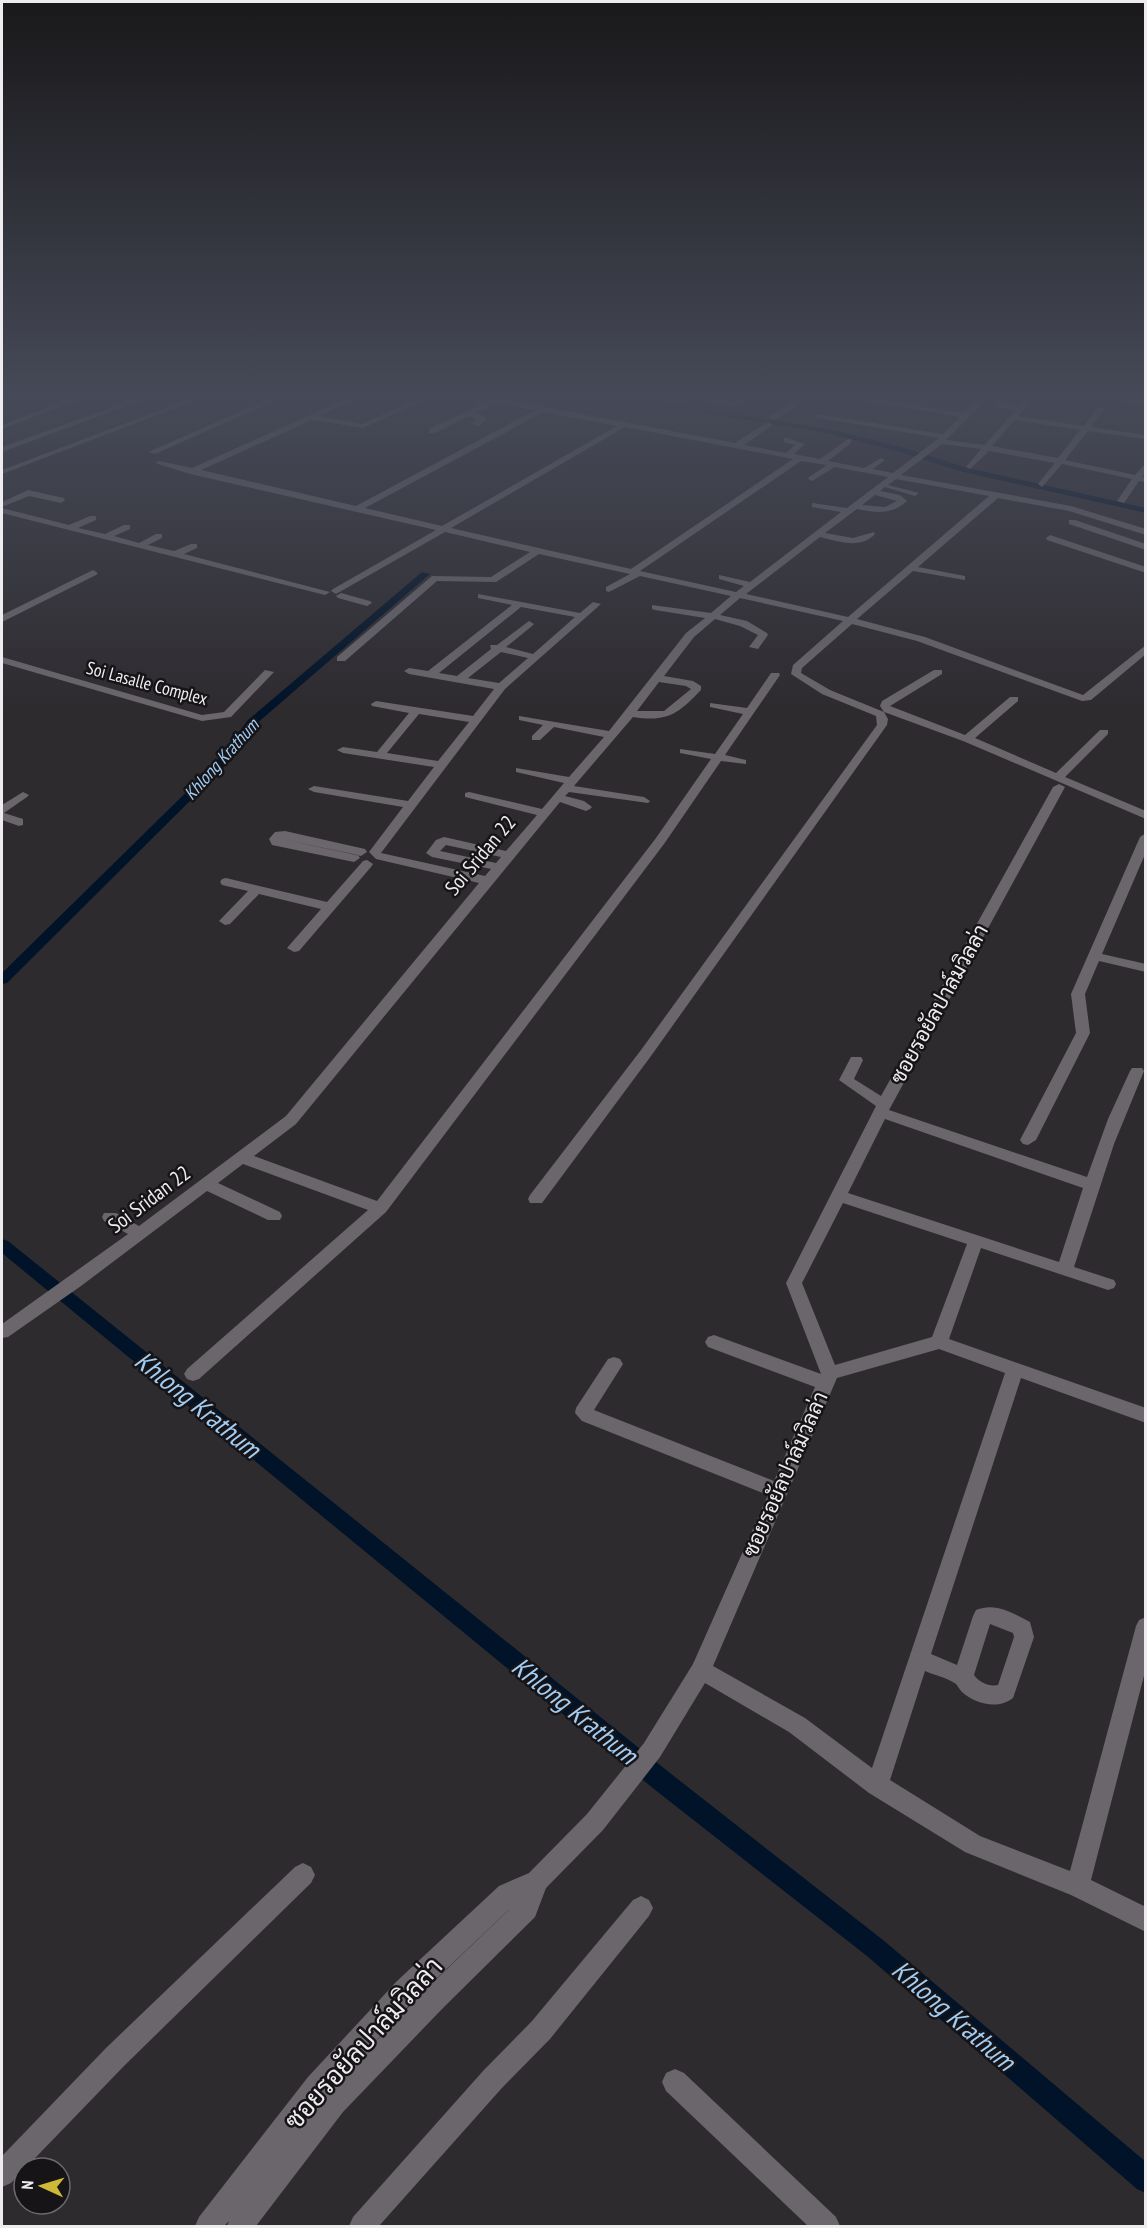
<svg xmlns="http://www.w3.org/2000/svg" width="1147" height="2228" viewBox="0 0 1147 2228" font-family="'PT Sans Narrow',Sarabun,sans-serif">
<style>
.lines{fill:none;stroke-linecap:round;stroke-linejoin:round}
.canal{fill:#001328;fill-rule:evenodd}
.street{fill:#6a666b;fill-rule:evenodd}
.labels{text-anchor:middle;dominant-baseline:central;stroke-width:5;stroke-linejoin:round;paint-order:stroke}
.far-street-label{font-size:18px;fill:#eeecef;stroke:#161416}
.far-water-label{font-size:18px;font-style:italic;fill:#a1cdf5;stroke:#161416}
.street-label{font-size:21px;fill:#eeecef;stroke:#161416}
.near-street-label{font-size:26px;fill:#eeecef;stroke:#161416}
.near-water-label{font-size:27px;font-style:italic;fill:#a1cdf5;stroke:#161416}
</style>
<rect width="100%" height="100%" fill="#2e2b2f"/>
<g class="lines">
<g class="canal">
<path d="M 607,397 L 623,397 L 827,429 L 902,447 L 964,467 L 1146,508 L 1146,513 L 959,471 L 896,451 L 827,433 Z"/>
<path d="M 422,572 L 430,574 L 256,724 L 223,768 L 7,983 L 2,984 L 2,973 L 215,764 L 248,720 Z"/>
<path d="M 2,1239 L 8,1241 L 670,1773 L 883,1940 L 1146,2162 L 1146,2193 L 1137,2189 L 867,1956 L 654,1789 L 2,1253 Z"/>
</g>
<g class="street">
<path d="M 76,397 L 86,397 L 2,429 L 2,425 Z"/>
<path d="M 141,397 L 151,397 L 2,452 L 2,447 Z"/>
<path d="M 195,397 L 205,397 L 2,474 L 2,470 Z"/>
<path d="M 274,397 L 283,397 L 155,454 L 148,452 Z"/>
<path d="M 350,397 L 359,397 L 319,416 L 362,424 L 421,397 L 430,397 L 363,428 L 312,420 L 201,470 L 356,506 L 535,410 L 496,403 L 475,413 L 487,418 L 479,426 L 472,424 L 477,419 L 469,416 L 435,433 L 429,433 L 429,429 L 488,401 L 473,397 L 497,398 L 735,443 L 768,422 L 772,424 L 771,426 L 744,445 L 786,453 L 795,445 L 784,442 L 784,438 L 787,438 L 805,444 L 794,454 L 820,459 L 848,439 L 851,439 L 851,443 L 828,461 L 864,468 L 881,458 L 885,460 L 873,469 L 893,473 L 939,438 L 819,418 L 816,418 L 816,414 L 943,434 L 960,417 L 847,397 L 862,397 L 964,413 L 982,397 L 989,397 L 946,440 L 985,445 L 1015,410 L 997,407 L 1001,397 L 1008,397 L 1004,404 L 1019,406 L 1026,397 L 1032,397 L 1032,401 L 1018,416 L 1084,426 L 1098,407 L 1104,407 L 1105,409 L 1091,427 L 1146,435 L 1146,439 L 1088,431 L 1065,460 L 1135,475 L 1146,463 L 1146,472 L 1142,477 L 1146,477 L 1146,482 L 1139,481 L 1124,503 L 1117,501 L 1132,479 L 1062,464 L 1042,487 L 1038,484 L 1055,463 L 989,451 L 970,469 L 966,467 L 981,449 L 942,444 L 901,475 L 1071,506 L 1146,529 L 1146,535 L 1069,511 L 998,498 L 918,567 L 965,576 L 965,580 L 913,571 L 857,619 L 925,637 L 1083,695 L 1146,645 L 1146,654 L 1091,700 L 1082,701 L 917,641 L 852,624 L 802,668 L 801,673 L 830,690 L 884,712 L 880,706 L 882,701 L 934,670 L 942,670 L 942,674 L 890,706 L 965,735 L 1010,697 L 1018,697 L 1018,701 L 975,738 L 1056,773 L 1100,730 L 1108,730 L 1108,734 L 1065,777 L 1146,811 L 1146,819 L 963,741 L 884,712 L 888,719 L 887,725 L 651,1056 L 542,1203 L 530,1203 L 528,1199 L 530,1195 L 641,1050 L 877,725 L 876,716 L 822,694 L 791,674 L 793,665 L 843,621 L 740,598 L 720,615 L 747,621 L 767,633 L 768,635 L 758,649 L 749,647 L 758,635 L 740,626 L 715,619 L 694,637 L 664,676 L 693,681 L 701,686 L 701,690 C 677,715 667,722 633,717 L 574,786 L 644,797 L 650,801 L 648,803 L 569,792 L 565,796 L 584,801 L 592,807 L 590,809 L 586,811 L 560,802 L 296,1124 L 254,1156 L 377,1201 L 656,838 L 711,759 L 680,753 L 680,749 L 715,754 L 743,714 L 710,707 L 710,703 L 747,708 L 771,673 L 779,673 L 780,675 L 725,755 L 746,760 L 746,764 L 721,761 L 664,844 L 386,1212 L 199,1379 L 193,1381 L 187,1379 L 184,1374 L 187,1369 L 368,1210 L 243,1164 L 218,1183 L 280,1212 L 282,1216 L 280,1220 L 268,1220 L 207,1191 L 81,1286 L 8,1337 L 2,1338 L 2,1324 L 128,1234 L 104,1221 L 102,1217 L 104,1213 L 116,1213 L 139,1226 L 286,1116 L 479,883 L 376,859 L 369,852 L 403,807 L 314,792 L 308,789 L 314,786 L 408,801 L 434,767 L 343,753 L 337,750 L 343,747 L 377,752 L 409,713 L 372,706 L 371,704 L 376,701 L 473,716 L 494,689 L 409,674 L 404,671 L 409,668 L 428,671 L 512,605 L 478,598 L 478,594 L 580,613 L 593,602 L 601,604 L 505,689 L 381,853 L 485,876 L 491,869 L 432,857 L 426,853 L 436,840 L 444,837 L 506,851 L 537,815 L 465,797 L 465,793 L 469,792 L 542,809 L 564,783 L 516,772 L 516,768 L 569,777 L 604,737 L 554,727 L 540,740 L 532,740 L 532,736 L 543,725 L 519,720 L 519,716 L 609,731 L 686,633 L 705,618 L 655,610 L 652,609 L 652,605 L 711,613 L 731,596 L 640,576 L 609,592 L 606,591 L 606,587 L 630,574 L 539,554 L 496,582 L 437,581 L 345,661 L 337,661 L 337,657 L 432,576 L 491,577 L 530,552 L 445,532 L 336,594 L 331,591 L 333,589 L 436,530 L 190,474 L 155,463 L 159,461 L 192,468 ZM 544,412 L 617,426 L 442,526 L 365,508 ZM 1015,420 L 1080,430 L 1058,458 L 992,446 ZM 625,427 L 793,459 L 631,569 L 451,528 ZM 801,461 L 827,465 L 809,477 L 808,479 L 812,481 L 835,467 L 888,477 L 847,508 L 812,503 L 812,507 L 841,512 L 750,582 L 719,575 L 719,579 L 744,586 L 736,592 L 640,571 ZM 896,479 L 989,496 L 848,617 L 746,594 L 820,537 C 838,541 860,550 875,534 L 874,532 L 853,538 L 825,533 L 857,509 C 876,513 892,515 907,501 L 900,495 L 880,491 L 885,487 L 915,496 L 919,493 L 888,485 ZM 875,495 L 897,501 L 885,507 L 862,505 ZM 521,607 L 575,617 L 533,654 L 506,647 L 532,626 L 534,624 L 529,621 L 497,645 L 490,645 L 491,649 L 457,676 L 439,673 ZM 501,652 L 528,658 L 499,683 L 468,678 ZM 659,682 L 686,686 L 691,689 L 664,711 L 637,711 ZM 419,714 L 469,722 L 438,761 L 387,753 ZM 446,845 L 501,857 L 496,863 L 440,851 Z"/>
<path d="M 688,397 L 702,397 L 733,402 L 742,397 L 750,397 L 734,407 Z"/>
<path d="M 800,397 L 808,397 L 777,419 L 771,419 L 771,415 Z"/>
<path d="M 1102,397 L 1146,400 L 1146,404 L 1106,399 Z"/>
<path d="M 28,490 L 64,498 L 65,500 L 61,503 L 29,496 L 2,507 L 2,502 Z"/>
<path d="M 2,508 L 69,525 L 90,516 L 96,516 L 96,520 L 78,528 L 105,534 L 124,525 L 130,525 L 130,529 L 114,536 L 139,543 L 156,534 L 162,534 L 162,538 L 148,545 L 174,551 L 191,544 L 197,544 L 197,548 L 184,554 L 330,592 L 325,595 L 2,513 Z"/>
<path d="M 1069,520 L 1075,520 L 1146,544 L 1146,550 L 1069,524 Z"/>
<path d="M 1050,535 L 1146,567 L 1146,573 L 1047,540 L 1046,538 Z"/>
<path d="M 93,570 L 98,573 L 96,575 L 2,622 L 2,615 Z"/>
<path d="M 341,593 L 370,601 L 372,603 L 367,606 L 338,598 L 336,596 Z"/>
<path d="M 2,657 L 202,715 L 224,712 L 265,670 L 274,672 L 231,717 L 202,721 L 2,663 Z"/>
<path d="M 1059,784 L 1065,787 L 889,1110 L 1087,1177 L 1108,1119 L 1130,1071 L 1132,1068 L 1142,1068 L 1144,1071 L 1114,1144 L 1074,1267 L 1114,1280 L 1116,1284 L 1114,1288 L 1108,1290 L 981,1248 L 949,1339 L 1146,1408 L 1146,1423 L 1021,1378 L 931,1654 L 957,1665 L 973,1616 L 976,1610 C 996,1602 1012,1613 1030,1622 L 1034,1637 L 1013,1698 C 998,1710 975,1704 962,1692 C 959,1689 958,1686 956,1684 C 948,1678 934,1675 925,1671 L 890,1780 L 980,1836 L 1070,1871 L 1136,1626 L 1139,1620 L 1146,1617 L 1146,1668 L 1091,1880 L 1146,1907 L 1146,1932 L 1071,1895 L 965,1852 L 869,1793 L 789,1732 L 705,1683 L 660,1757 L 603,1830 L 546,1888 L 535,1917 L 442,2009 L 343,2112 L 256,2226 L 227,2226 L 229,2221 L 224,2226 L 195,2226 L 199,2217 L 308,2077 L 397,1981 L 499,1886 L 529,1873 L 587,1814 L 644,1743 L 693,1664 L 768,1495 L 582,1421 L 575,1413 L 576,1408 L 608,1359 L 614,1357 L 620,1359 L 623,1364 L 594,1410 L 774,1481 L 815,1387 L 708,1347 L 705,1342 L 708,1337 L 714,1335 L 821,1374 L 786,1283 L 876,1106 L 839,1080 L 851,1057 L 861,1057 L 863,1060 L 854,1079 L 881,1096 L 1053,787 ZM 885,1119 L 1083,1188 L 1059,1262 L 848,1193 ZM 843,1203 L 967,1244 L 932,1337 L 835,1365 L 802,1283 ZM 939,1349 L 1005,1373 L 872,1768 L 805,1718 L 713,1666 L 837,1378 ZM 990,1624 L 1013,1633 L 1014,1637 L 998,1685 C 989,1687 979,1682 974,1675 ZM 518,1901 L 424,1991 L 360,2058 L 415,1999 Z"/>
<path d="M 23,792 L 29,795 L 27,797 L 4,813 L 23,819 L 23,825 L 19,826 L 2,820 L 2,805 Z"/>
<path d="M 285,831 L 365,849 L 367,852 L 361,856 L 281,839 L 358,855 L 360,858 L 354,862 L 272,845 L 269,839 L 275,832 Z"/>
<path d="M 1146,833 L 1146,852 L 1102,954 L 1146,964 L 1146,972 L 1099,961 L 1085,994 L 1090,1033 L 1036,1140 L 1028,1145 L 1023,1144 L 1020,1140 L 1076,1033 L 1071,994 L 1140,837 Z"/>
<path d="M 367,860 L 373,864 L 371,867 L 299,951 L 294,952 L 287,948 L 321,909 L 259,894 L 230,924 L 225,925 L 219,921 L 248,891 L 222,885 L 220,882 L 222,879 L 226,878 L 327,902 L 363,861 Z"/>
<path d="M 303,1863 L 311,1867 L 315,1875 L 311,1883 L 124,2066 L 11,2183 L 2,2187 L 2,2156 L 106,2048 L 295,1867 Z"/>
<path d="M 641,1896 L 649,1900 L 653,1908 L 649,1916 L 550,2039 L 501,2089 L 379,2226 L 349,2226 L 353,2217 L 483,2071 L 532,2021 L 633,1900 Z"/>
<path d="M 675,2069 L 684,2073 L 836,2217 L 840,2226 L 808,2226 L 666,2091 L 662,2082 L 666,2073 Z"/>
</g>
</g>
<linearGradient id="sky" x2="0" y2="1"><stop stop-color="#19181a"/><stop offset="0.56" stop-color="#464a58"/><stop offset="1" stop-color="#464a58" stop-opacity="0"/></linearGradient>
<rect width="1147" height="709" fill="url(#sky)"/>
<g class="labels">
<g class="far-street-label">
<text transform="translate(147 683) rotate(15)">Soi Lasalle Complex</text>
</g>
<g class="far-water-label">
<text transform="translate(221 759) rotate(-48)">Khlong Krathum</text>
</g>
<g class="street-label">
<text transform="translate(480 855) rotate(-50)">Soi Sridan 22</text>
<text transform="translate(939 1004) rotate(-61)">ซอยรอยัลปาล์มวิลล่า</text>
<text transform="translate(149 1199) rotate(-37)">Soi Sridan 22</text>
<text transform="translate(785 1474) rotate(-66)">ซอยรอยัลปาล์มวิลล่า</text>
</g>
<g class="near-street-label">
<text transform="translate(363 2043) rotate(-48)">ซอยรอยัลปาล์มวิลล่า</text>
</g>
<g class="near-water-label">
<text transform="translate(198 1404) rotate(39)">Khlong Krathum</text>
<text transform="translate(575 1710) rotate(39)">Khlong Krathum</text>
<text transform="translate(954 2015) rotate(41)">Khlong Krathum</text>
</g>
</g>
<rect width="1147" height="2228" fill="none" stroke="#eeecef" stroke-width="6"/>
<g transform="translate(42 2186) rotate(274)"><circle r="28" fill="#161416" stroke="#6c6a6d" stroke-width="1.5"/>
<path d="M0-4.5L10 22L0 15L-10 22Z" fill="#cfb837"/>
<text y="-9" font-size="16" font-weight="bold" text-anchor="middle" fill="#eeecef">N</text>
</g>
</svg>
